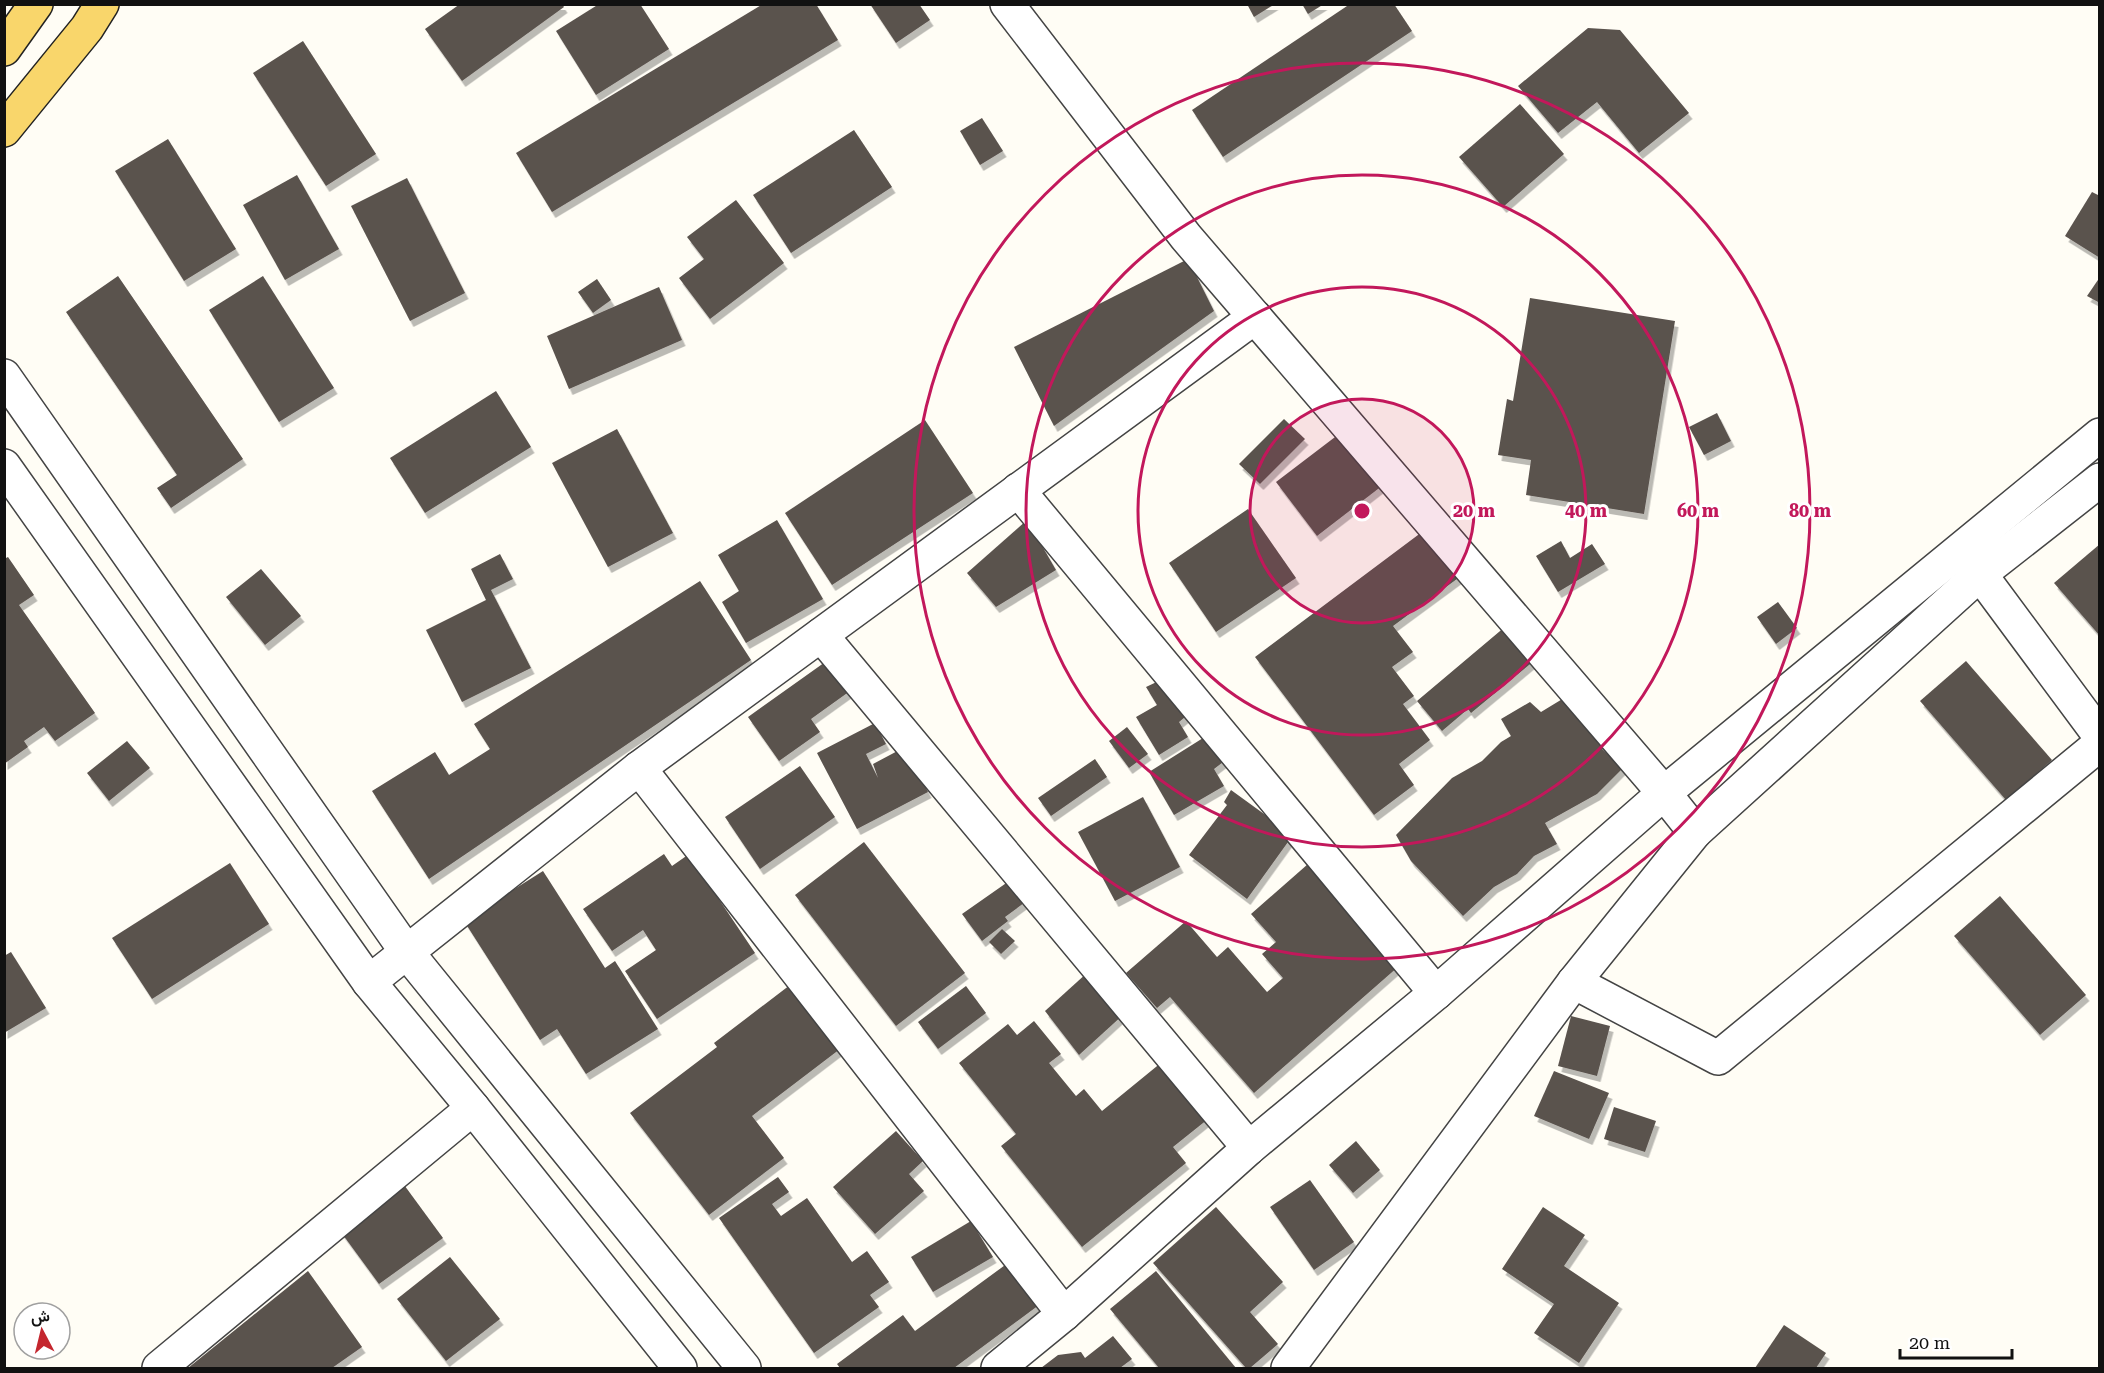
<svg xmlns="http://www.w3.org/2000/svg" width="2104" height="1373" viewBox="0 0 2104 1373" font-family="'Roboto Serif',Vazirmatn,serif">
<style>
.building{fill:#5a524d;filter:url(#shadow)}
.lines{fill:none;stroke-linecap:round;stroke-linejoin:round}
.minor-casing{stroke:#444;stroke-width:36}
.tertiary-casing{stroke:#444;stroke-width:36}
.primary-casing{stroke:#222;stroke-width:36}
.minor{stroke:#fff;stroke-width:33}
.tertiary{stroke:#fff;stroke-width:33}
.primary{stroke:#f9d66b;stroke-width:33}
.ring{fill:none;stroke:#c2185b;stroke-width:3}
.centre{fill:#c2185b;stroke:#fff;stroke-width:3}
.ring-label{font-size:18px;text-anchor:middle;font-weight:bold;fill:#c2185b;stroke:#fff;stroke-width:6;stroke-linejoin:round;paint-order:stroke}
</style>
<defs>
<filter id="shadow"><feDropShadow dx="3.5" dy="6" stdDeviation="0" flood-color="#0004"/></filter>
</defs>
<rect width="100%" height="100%" fill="#fffdf5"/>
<g class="building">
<path d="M 460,4 L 562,4 L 564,7 L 462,81 L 425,29 Z"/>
<path d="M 599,4 L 640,4 L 669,49 L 596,95 L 556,31 Z"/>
<path d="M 763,4 L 816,4 L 838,40 L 552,212 L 516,153 Z"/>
<path d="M 870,4 L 919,4 L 930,20 L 896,43 Z"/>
<path d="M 1247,4 L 1275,4 L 1254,17 Z"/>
<path d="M 1302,4 L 1324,4 L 1308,14 Z"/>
<path d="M 1350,4 L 1394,4 L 1412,31 L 1223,157 L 1192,110 Z"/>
<path d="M 1588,28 L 1620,30 L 1689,113 L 1639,153 L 1597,102 L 1558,133 L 1518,86 Z"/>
<path d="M 303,41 L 376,154 L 326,186 L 253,73 Z"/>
<path d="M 1520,104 L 1564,154 L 1503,207 L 1459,157 Z"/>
<path d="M 982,118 L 1003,151 L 980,165 L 960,131 Z"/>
<path d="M 854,130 L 892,187 L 791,253 L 753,195 Z"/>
<path d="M 168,139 L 236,249 L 184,281 L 115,171 Z"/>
<path d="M 297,175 L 339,249 L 285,280 L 243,205 Z"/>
<path d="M 407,178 L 465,293 L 410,321 L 351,206 Z"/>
<path d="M 2092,192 L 2100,196 L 2100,258 L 2065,236 Z"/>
<path d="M 736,200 L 784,263 L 710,319 L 679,278 L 704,259 L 687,237 Z"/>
<path d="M 1188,259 L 1214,311 L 1054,426 L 1014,347 Z"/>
<path d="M 118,276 L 243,459 L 171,508 L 157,488 L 177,475 L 66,312 Z"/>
<path d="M 263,276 L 334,388 L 279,422 L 209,310 Z"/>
<path d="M 2100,277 L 2100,303 L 2087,296 Z"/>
<path d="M 597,279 L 611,300 L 593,313 L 578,292 Z"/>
<path d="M 659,287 L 682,340 L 569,389 L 547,336 Z"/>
<path d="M 1530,298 L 1675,321 L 1644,514 L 1526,495 L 1531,460 L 1498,455 L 1507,399 L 1513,401 Z"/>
<path d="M 496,391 L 531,447 L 425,513 L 390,458 Z"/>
<path d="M 1717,413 L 1731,441 L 1704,455 L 1689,427 Z"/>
<path d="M 1284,419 L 1305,439 L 1260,484 L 1239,464 Z"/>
<path d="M 925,420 L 973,493 L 832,585 L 785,513 Z"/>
<path d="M 617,429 L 673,533 L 608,567 L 552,463 Z"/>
<path d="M 1339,434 L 1387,482 L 1317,536 L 1276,482 Z"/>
<path d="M 1248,509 L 1296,578 L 1216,632 L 1169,563 Z"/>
<path d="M 777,520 L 823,599 L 746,643 L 722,602 L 739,591 L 718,555 Z"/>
<path d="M 1027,520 L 1056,570 L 996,607 L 967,573 Z"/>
<path d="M 1426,529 L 1461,576 L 1393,626 L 1413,652 L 1392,667 L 1414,696 L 1403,704 L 1430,740 L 1399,764 L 1414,785 L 1374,815 L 1255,657 Z"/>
<path d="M 1561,541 L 1570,558 L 1592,544 L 1605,564 L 1558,592 L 1536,556 Z"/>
<path d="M 2100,544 L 2100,636 L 2054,583 Z"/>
<path d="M 500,554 L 513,579 L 491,590 L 531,668 L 462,702 L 426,630 L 486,600 L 471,569 Z"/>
<path d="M 8,557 L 34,595 L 19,605 L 95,713 L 55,741 L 44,727 L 24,741 L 28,747 L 4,764 L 4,559 Z"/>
<path d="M 261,569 L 301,616 L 265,645 L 226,597 Z"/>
<path d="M 700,581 L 751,660 L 429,879 L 372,791 L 435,752 L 449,775 L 490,749 L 474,724 Z"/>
<path d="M 1778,602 L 1797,628 L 1776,644 L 1757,617 Z"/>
<path d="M 1506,626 L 1535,660 L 1471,713 L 1468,709 L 1442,731 L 1417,701 Z"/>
<path d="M 828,660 L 850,691 L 811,719 L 820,732 L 779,761 L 748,717 Z"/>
<path d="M 1966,661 L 2052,760 L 2006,800 L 1920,701 Z"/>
<path d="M 1165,678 L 1190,713 L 1179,722 L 1188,737 L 1159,755 L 1136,717 L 1157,705 L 1146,687 Z"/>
<path d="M 1564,698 L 1608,741 L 1602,749 L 1623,768 L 1597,794 L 1545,823 L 1557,844 L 1534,856 L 1517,874 L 1494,887 L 1463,916 L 1411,861 L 1396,835 L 1452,778 L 1482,761 L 1501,742 L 1511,736 L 1501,719 L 1530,702 L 1541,712 Z"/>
<path d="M 875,723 L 886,744 L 866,754 L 878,778 L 873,764 L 905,747 L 928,792 L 857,829 L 817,753 Z"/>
<path d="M 1127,727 L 1148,754 L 1129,768 L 1109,741 Z"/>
<path d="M 1211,733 L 1227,759 L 1214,769 L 1224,786 L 1174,815 L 1149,772 Z"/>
<path d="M 127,741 L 150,768 L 109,801 L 87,773 Z"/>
<path d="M 1095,759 L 1107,777 L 1051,816 L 1038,798 Z"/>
<path d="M 800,766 L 835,817 L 760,869 L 725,817 Z"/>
<path d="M 1231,790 L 1293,835 L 1247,899 L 1189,855 L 1227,805 L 1224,802 Z"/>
<path d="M 1143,797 L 1180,867 L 1115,901 L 1078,832 Z"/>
<path d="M 864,842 L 965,973 L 896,1026 L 795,895 Z"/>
<path d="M 692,852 L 708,883 L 755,953 L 657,1019 L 625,971 L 656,950 L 643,930 L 612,951 L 583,909 L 664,854 L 672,866 Z"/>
<path d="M 230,863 L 269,924 L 152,999 L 112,938 Z"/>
<path d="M 1308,864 L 1399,966 L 1254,1093 L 1170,997 L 1157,1008 L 1126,973 L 1186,921 L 1217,957 L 1228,947 L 1267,992 L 1283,978 L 1262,954 L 1276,942 L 1251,914 Z"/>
<path d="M 543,871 L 605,968 L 615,961 L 658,1029 L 586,1074 L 557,1029 L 540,1040 L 464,921 Z"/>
<path d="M 1012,879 L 1028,900 L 1005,917 L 1008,921 L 982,941 L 962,914 Z"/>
<path d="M 2000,896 L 2086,995 L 2040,1035 L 1954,936 Z"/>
<path d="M 1002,929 L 1015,941 L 1001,954 L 989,942 Z"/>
<path d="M 11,952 L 46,1008 L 4,1033 L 4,956 Z"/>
<path d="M 1088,972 L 1124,1014 L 1079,1055 L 1045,1011 Z"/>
<path d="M 790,985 L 840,1049 L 752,1116 L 784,1158 L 709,1215 L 630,1113 L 717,1047 L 714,1043 Z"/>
<path d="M 966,986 L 986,1013 L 938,1049 L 918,1022 Z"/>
<path d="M 1571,1016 L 1610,1026 L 1597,1076 L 1558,1066 Z"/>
<path d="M 1034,1021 L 1061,1054 L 1049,1063 L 1076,1096 L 1084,1089 L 1102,1111 L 1162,1062 L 1208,1119 L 1173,1147 L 1186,1163 L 1082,1247 L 1001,1146 L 1016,1134 L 959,1063 L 1008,1024 L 1017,1035 Z"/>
<path d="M 1554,1071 L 1609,1093 L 1589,1139 L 1534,1116 Z"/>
<path d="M 1614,1107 L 1656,1121 L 1645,1152 L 1604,1139 Z"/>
<path d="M 896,1131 L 923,1161 L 909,1174 L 924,1191 L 875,1234 L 833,1187 Z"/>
<path d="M 1356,1141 L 1380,1170 L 1353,1193 L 1329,1165 Z"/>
<path d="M 778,1177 L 789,1192 L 772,1204 L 781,1216 L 807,1198 L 852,1262 L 867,1251 L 889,1282 L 870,1295 L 879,1307 L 814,1353 L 719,1218 Z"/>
<path d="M 399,1178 L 443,1238 L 379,1284 L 335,1224 Z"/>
<path d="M 1310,1180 L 1354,1242 L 1314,1270 L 1270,1207 Z"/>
<path d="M 1216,1207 L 1283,1282 L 1250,1312 L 1278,1344 L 1250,1368 L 1246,1368 L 1153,1263 Z"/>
<path d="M 1543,1207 L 1585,1235 L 1564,1266 L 1619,1303 L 1579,1363 L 1534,1333 L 1554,1304 L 1502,1269 Z"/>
<path d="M 971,1221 L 993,1257 L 933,1292 L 911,1257 Z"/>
<path d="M 450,1257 L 500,1319 L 446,1361 L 397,1299 Z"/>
<path d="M 1012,1260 L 1043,1302 L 954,1368 L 840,1368 L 837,1364 L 903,1315 L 915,1331 Z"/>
<path d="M 308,1271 L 362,1347 L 332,1368 L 188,1368 Z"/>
<path d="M 1156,1271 L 1236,1368 L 1159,1368 L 1110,1309 Z"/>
<path d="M 1784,1325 L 1826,1353 L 1816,1368 L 1755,1368 Z"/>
<path d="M 1113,1336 L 1132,1359 L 1120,1368 L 1041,1368 L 1058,1355 L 1081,1352 L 1085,1358 Z"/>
</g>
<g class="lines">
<g class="minor-casing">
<g id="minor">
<path d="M 1007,4 L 1186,237 L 1664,793 L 1695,832"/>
<path d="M 1018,490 L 1436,993"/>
<path d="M 1980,574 L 2100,736"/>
<path d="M 821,635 L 1249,1148"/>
<path d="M 639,768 L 1064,1314"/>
<path d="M 369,982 L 639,768 L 1255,317"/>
<path d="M 1574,982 L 1718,1058 L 2100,744"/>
<path d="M 159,1368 L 473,1108"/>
</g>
</g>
<g class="tertiary-casing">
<g id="tertiary">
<path d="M 4,376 L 406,951 L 744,1368"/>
<path d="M 4,466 L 369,982 L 473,1108 L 680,1368"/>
<path d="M 998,1368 L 1064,1314 L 1249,1148 L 1436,993 L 1664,793 L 2100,435"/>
<path d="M 1288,1368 L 1574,982 L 1695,832 L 1980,574 L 2100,480"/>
</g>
</g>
<g class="primary-casing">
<g id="primary">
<path d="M 4,49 L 36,4"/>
<path d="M 4,130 L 87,28 L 102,4"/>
</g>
</g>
<use href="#minor" class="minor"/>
<use href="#tertiary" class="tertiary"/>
<use href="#primary" class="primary"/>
</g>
<circle cx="1362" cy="511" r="112" fill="#c2185b" fill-opacity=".12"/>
<g class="ring">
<circle cx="1362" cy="511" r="112"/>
<circle cx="1362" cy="511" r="224"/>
<circle cx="1362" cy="511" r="336"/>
<circle cx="1362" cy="511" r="448"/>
</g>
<circle cx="1362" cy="511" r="9" class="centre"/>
<g class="ring-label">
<text x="1474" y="517">20 m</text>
<text x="1586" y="517">40 m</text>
<text x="1698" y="517">60 m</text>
<text x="1810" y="517">80 m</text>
</g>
<rect width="2104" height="1373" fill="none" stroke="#111111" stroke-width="12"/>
<g transform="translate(42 1331) rotate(353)"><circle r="28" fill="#ffffff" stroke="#a0a0a0" stroke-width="1.5"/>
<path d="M0-4.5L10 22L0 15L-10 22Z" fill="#c4262e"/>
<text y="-9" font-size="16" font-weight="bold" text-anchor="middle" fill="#111111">ش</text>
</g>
<path d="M1900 1349v9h112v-9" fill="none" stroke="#111111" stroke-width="3"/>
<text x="1909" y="1349" font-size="18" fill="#111111" stroke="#ffffff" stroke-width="4.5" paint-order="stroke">20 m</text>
</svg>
